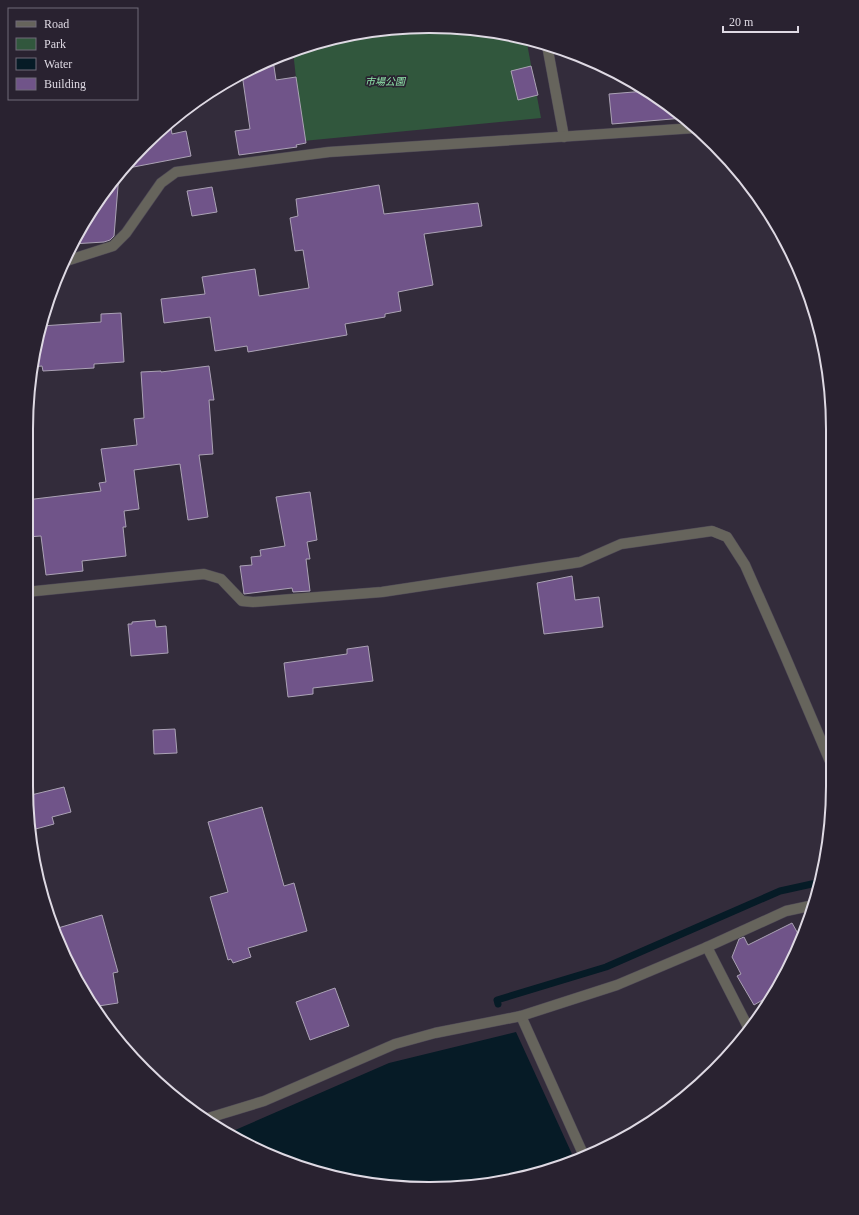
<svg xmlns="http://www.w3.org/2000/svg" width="859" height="1215" viewBox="0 0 859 1215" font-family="'Times New Roman','Noto Sans JP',serif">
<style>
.green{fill:#31573d}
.water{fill:#061b26}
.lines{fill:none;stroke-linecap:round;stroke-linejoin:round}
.stream{stroke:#061b26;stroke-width:7}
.building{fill:#705489;stroke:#aba2b5}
.minor-casing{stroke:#4e4856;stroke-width:11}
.minor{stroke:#66645c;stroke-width:10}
.labels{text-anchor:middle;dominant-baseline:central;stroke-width:3.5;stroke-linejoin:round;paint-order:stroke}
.park-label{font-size:10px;font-style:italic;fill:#8ee3a9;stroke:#292230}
.rim{fill:none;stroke:#ded9e3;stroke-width:2}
</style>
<rect width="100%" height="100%" fill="#332c3b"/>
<path class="green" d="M 456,27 L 526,38 L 541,118 L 303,141 L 293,51 L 300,47 L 377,29 Z"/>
<path class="water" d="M 516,1032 L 572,1154 L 541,1170 L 508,1181 L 430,1189 L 377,1186 L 275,1158 L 226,1134 L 389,1063 Z"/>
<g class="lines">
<path class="stream" d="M 498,1004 L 497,1000 L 606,967 L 780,891 L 821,882"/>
</g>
<g class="building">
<path d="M 273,60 L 276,80 L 296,77 L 306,143 L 296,145 L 297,147 L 239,155 L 235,131 L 250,129 L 242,74 Z"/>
<path d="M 531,66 L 538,95 L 518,100 L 511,71 Z"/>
<path d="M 646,91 L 675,109 L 684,118 L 612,124 L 609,94 Z"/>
<path d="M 170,122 L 172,134 L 186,131 L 191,156 L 123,169 L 163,126 Z"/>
<path d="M 119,174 L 114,236 L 110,240 L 104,242 L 72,244 L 80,228 L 110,184 Z"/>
<path d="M 379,185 L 384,214 L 478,203 L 482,226 L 424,234 L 433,285 L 398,292 L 401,311 L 385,314 L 385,317 L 345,324 L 347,335 L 248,352 L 247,346 L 215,351 L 210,317 L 164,323 L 161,299 L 205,294 L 202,277 L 255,269 L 259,296 L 309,288 L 303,250 L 295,251 L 290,218 L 298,216 L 296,199 Z"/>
<path d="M 212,187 L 217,212 L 192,216 L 187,191 Z"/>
<path d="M 121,313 L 124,362 L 94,364 L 94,368 L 43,371 L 42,366 L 32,367 L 34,351 L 41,326 L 101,322 L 101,314 Z"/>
<path d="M 209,366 L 214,400 L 209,400 L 213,454 L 199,455 L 208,517 L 188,520 L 180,464 L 134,470 L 139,509 L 124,511 L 126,527 L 123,527 L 126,556 L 82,561 L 83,571 L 46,575 L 41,536 L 26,537 L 26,500 L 101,491 L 99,483 L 106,482 L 101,449 L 137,445 L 134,419 L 144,418 L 141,372 L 161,371 L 161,372 Z"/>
<path d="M 310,492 L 317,540 L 307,542 L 310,559 L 306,559 L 310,591 L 293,592 L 292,588 L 244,594 L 240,566 L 252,565 L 251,557 L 261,556 L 260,550 L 285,546 L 276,497 Z"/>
<path d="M 572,576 L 575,600 L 599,597 L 603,627 L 544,634 L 537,583 Z"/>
<path d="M 155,620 L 156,627 L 166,626 L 168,653 L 131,656 L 128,624 L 132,624 L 132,622 Z"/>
<path d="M 368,646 L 373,681 L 313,688 L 313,694 L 288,697 L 284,663 L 347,654 L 347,649 Z"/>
<path d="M 175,729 L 177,753 L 154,754 L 153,730 Z"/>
<path d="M 64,787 L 71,812 L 52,817 L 54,824 L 32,830 L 27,796 Z"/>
<path d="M 262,807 L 284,886 L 294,883 L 307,931 L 248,948 L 251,957 L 233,963 L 231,959 L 228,960 L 210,897 L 228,892 L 208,822 Z"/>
<path d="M 102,915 L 118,972 L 113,973 L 118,1003 L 92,1007 L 67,959 L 58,928 Z"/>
<path d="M 792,923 L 801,939 L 791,964 L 773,994 L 754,1005 L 737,976 L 741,974 L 732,957 L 739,939 L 744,937 L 748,945 Z"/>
<path d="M 335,988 L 349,1026 L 310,1040 L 296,1002 Z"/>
</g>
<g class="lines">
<g class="minor-casing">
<g id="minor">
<path d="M 547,45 L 564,137"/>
<path d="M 63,262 L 113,246 L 126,233 L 161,183 L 176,172 L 329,152 L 695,128"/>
<path d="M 26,592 L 204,574 L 221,579 L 242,601 L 253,602 L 382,592 L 580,562 L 621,544 L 712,531 L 727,537 L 745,565 L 783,651 L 832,766"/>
<path d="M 707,947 L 750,1031"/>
<path d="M 521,1016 L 584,1156"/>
<path d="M 205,1119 L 264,1101 L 395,1044 L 435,1033 L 521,1016 L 617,985 L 707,947 L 786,911 L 814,905"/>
</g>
</g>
<use href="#minor" class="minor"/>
</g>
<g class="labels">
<g class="park-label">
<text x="385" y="81">市場公園</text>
</g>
</g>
<path d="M0 0H859V1215H0ZM429 33H430A396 396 0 0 1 826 429V786A396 396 0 0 1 430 1182H429A396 396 0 0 1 33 786V429A396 396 0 0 1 429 33Z" fill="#292230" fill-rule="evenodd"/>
<path class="rim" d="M429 33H430A396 396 0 0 1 826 429V786A396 396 0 0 1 430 1182H429A396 396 0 0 1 33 786V429A396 396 0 0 1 429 33Z"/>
<rect x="8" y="8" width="130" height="92" fill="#292230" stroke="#716b78"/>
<rect x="16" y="21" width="20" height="6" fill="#66645c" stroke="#716b78"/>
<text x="44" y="28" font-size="12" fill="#ded9e3">Road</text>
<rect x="16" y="38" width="20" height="12" fill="#31573d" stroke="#716b78"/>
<text x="44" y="48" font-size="12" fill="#ded9e3">Park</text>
<rect x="16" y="58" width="20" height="12" fill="#061b26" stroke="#716b78"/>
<text x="44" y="68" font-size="12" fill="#ded9e3">Water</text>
<rect x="16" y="78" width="20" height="12" fill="#705489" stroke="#716b78"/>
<text x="44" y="88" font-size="12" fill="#ded9e3">Building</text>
<path d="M723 26v6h75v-6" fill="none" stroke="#ded9e3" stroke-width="2"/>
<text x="729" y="26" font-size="12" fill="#ded9e3" stroke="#292230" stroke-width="3" paint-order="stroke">20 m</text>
</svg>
